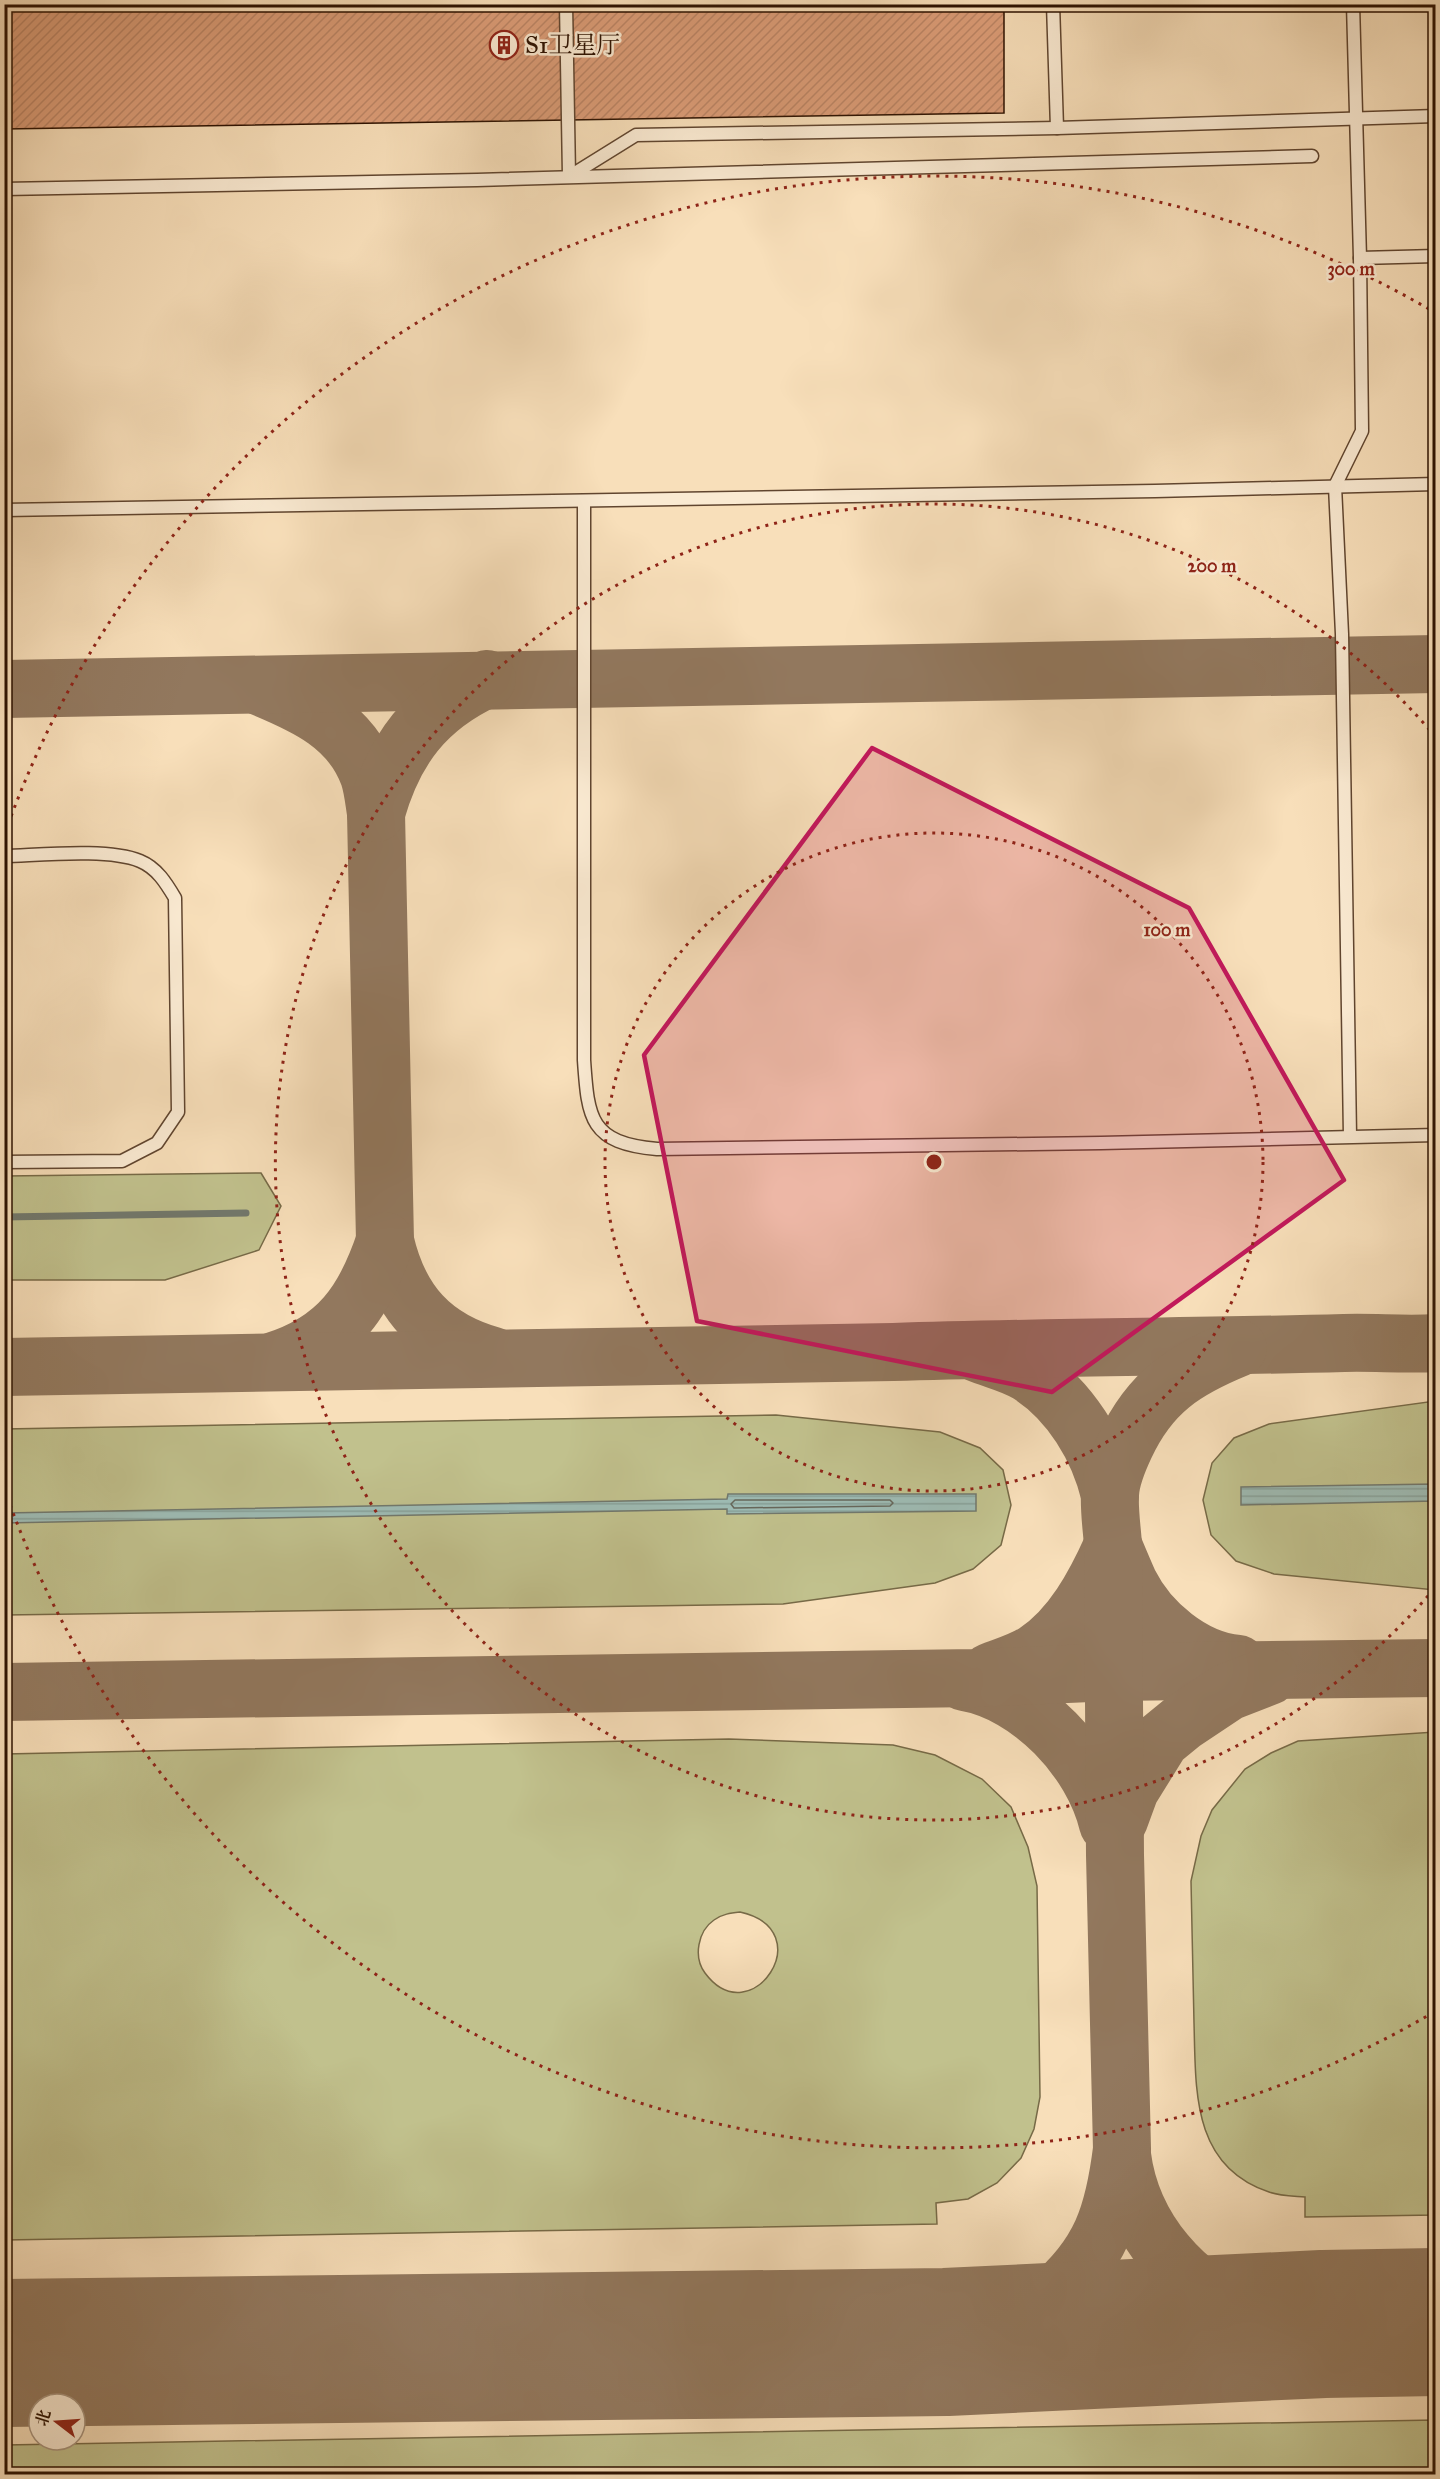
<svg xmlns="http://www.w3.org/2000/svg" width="1440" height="2479" viewBox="0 0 1440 2479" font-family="'IM FELL Great Primer','Noto Serif SC',serif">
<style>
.grass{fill:#c1c18d;stroke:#776a47;stroke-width:1.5;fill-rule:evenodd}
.water{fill:url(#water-rules);stroke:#71786d;stroke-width:1.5}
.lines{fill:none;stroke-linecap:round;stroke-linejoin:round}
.shore{stroke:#66675b;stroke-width:1.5}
.stream{stroke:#71786d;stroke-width:7}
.taxiway{stroke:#92785e;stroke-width:58}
.runway{stroke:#92785e;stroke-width:148}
.building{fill:url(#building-hatch);stroke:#2d1201;stroke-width:1.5}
.service-casing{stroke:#60452f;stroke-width:15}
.service{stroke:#faead2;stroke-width:12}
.marked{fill:#c2185b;fill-opacity:0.2;stroke:#c2185b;stroke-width:4.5;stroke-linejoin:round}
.ring{fill:none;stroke:#8f2418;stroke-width:3;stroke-dasharray:3 6}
.labels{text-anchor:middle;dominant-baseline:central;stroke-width:5;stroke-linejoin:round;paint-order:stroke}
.poi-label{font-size:24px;fill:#2d1201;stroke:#faead2;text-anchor:start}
.centre{fill:#8f2418;stroke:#faead2;stroke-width:3}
.ring-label{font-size:18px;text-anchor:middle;font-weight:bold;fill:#8f2418;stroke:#faead2;stroke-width:5;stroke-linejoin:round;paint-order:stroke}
</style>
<defs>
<pattern id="water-rules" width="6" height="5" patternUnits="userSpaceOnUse" patternTransform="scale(1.5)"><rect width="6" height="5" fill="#9ebcb5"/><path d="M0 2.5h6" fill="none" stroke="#88a19a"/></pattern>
<pattern id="building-hatch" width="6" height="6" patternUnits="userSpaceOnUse" patternTransform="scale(1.5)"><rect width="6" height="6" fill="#db9c77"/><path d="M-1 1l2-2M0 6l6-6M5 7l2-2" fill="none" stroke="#bc8565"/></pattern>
</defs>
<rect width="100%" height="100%" fill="#f8dfba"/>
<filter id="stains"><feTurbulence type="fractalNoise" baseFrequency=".00333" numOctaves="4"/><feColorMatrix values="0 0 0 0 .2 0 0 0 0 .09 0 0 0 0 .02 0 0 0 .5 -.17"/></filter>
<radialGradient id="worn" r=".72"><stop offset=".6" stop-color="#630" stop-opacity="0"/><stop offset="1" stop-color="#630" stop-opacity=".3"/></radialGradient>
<g class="grass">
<path d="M 261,1173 L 281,1206 L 259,1250 L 165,1280 L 5,1280 L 5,1176 Z"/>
<path d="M 1435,1401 L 1435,1590 L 1274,1574 L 1236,1561 L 1211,1535 L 1203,1500 L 1212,1463 L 1234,1438 L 1269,1424 Z"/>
<path d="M 776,1415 L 940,1432 L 980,1448 L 1003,1470 L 1011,1505 L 1001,1545 L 973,1569 L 935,1583 L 783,1604 L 5,1615 L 4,1429 Z"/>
<path d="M 1435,1732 L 1435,2215 L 1305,2217 L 1305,2197 C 1294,2196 1280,2196 1269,2192 C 1191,2166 1196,2089 1194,2023 C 1193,1976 1192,1929 1191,1881 L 1201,1836 L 1212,1810 L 1245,1769 L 1271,1753 L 1298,1741 Z"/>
<path d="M 729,1739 L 893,1745 L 935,1755 L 982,1779 L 1011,1807 L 1028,1847 L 1037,1886 L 1040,2097 L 1034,2129 L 1021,2158 L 997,2183 L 968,2199 L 936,2203 L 937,2224 L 5,2240 L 5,1754 ZM 740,1912 C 822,1930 751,2035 705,1973 C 693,1957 698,1931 714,1920 C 722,1914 731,1913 740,1912 Z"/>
<path d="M 1435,2420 L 1435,2474 L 4,2474 L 5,2445 Z"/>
</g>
<g class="water">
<path d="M 1435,1484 L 1435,1501 L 1241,1505 L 1241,1487 Z"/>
<path d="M 728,1494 L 976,1494 L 976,1511 L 727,1514 L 727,1509 L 4,1523 L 5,1513 L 727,1499 Z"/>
</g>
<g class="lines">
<path class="shore" d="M 735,1500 L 890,1500 L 893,1503 L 890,1506 L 734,1508 L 731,1504 Z"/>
<path class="stream" d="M 4,1217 L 246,1213"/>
<g class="taxiway">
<path d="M 261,687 C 307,706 351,726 369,776 C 373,788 374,801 376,813 L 385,1241 C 399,1302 432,1339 493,1356"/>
<path d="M 4,689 L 1436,664"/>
<path d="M 376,813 C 394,749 426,707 487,679"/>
<path d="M 977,1353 C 994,1360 1013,1364 1029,1374 C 1070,1400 1099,1448 1110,1495"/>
<path d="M 274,1361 C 338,1341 365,1301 385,1241"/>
<path d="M 4,1367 L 893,1352 C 1043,1347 1194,1347 1344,1343 C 1375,1342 1405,1345 1436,1343"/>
<path d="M 1114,1548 C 1119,1560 1124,1572 1129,1583 C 1149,1623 1193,1660 1238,1664"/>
<path d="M 990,1672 C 1005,1666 1023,1661 1036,1652 C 1072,1628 1095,1585 1112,1547"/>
<path d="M 964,1682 C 1030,1693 1093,1760 1108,1824"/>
<path d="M 4,1692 L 976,1678 L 1113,1672 L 1436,1668"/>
<path d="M 1119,1820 L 1130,1790 L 1161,1740 L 1183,1722 L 1228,1692 L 1269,1676"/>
<path d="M 1122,2155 C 1131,2227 1185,2293 1255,2314 C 1278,2320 1300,2322 1323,2324"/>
<path d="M 946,2342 C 965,2337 990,2336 1009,2327 C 1023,2321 1038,2309 1050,2298 C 1101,2255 1114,2214 1122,2149 L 1115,1855 L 1113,1545 C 1112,1529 1109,1511 1110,1494 C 1111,1477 1118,1461 1125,1446 C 1150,1392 1184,1370 1238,1348"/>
</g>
<path class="runway" d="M 4,2353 L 946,2342 L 1323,2324 L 1436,2322"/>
</g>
<path class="building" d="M 4,4 L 1004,4 L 1004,113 L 4,129 Z"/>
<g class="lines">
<g class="service-casing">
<g id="service">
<path d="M 566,4 L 569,176"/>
<path d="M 1053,4 L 1057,128"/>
<path d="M 570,176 L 636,135 L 1057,128 L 1436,116"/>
<path d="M 4,189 L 477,180 L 1312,156"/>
<path d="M 1360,258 L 1436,256"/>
<path d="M 584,501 L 584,1060 C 588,1119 590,1143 657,1149 L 1101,1143 L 1436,1135"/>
<path d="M 4,510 L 1155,491 L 1436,484"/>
<path d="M 4,856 C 41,855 108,848 140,861 C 157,868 166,883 175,898 L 178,1112 L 157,1143 L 122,1161 L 4,1162"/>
<path d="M 1350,1136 L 1342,634 L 1335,486 L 1362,431 L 1360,258 L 1353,4"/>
</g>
</g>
<use href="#service" class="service"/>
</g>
<path class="marked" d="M 872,748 L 1189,908 L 1344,1180 L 1052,1392 L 697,1321 L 644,1055 Z"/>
<g class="ring">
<circle cx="934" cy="1162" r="329"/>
<path d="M1434 1589A658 658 0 1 1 1434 735"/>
<path d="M1434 2012A986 986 0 0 1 5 1491M5 833A986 986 0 0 1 1434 312"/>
</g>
<defs>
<g id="building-ring" transform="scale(1.5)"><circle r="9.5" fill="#faead2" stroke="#8f2418" stroke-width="1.5"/><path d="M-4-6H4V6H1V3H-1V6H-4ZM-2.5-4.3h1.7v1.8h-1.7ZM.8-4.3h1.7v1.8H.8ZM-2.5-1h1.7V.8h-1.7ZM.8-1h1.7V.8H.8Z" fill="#8f2418"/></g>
</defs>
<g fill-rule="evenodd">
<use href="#building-ring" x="504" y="45"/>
</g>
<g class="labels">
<g class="poi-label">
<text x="525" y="45">S1卫星厅</text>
</g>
</g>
<circle cx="934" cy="1162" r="9" class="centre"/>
<g class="ring-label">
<text x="1351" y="275">300 m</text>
<text x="1212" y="572">200 m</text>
<text x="1167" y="936">100 m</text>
</g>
<rect width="1440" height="2479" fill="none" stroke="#f8dfba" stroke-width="24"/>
<rect x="6" y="6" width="1428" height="2467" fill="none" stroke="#2d1201" stroke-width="3"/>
<rect x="12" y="12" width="1416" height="2455" fill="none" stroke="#2d1201" stroke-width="1.5"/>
<g transform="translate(57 2422) rotate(287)"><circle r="28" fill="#faead2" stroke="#a8947e" stroke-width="1.5"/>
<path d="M0-4.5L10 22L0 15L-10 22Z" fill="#8f2418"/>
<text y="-9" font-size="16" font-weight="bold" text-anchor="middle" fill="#2d1201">北</text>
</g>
<rect width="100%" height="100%" filter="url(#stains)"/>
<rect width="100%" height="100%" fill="url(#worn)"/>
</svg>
